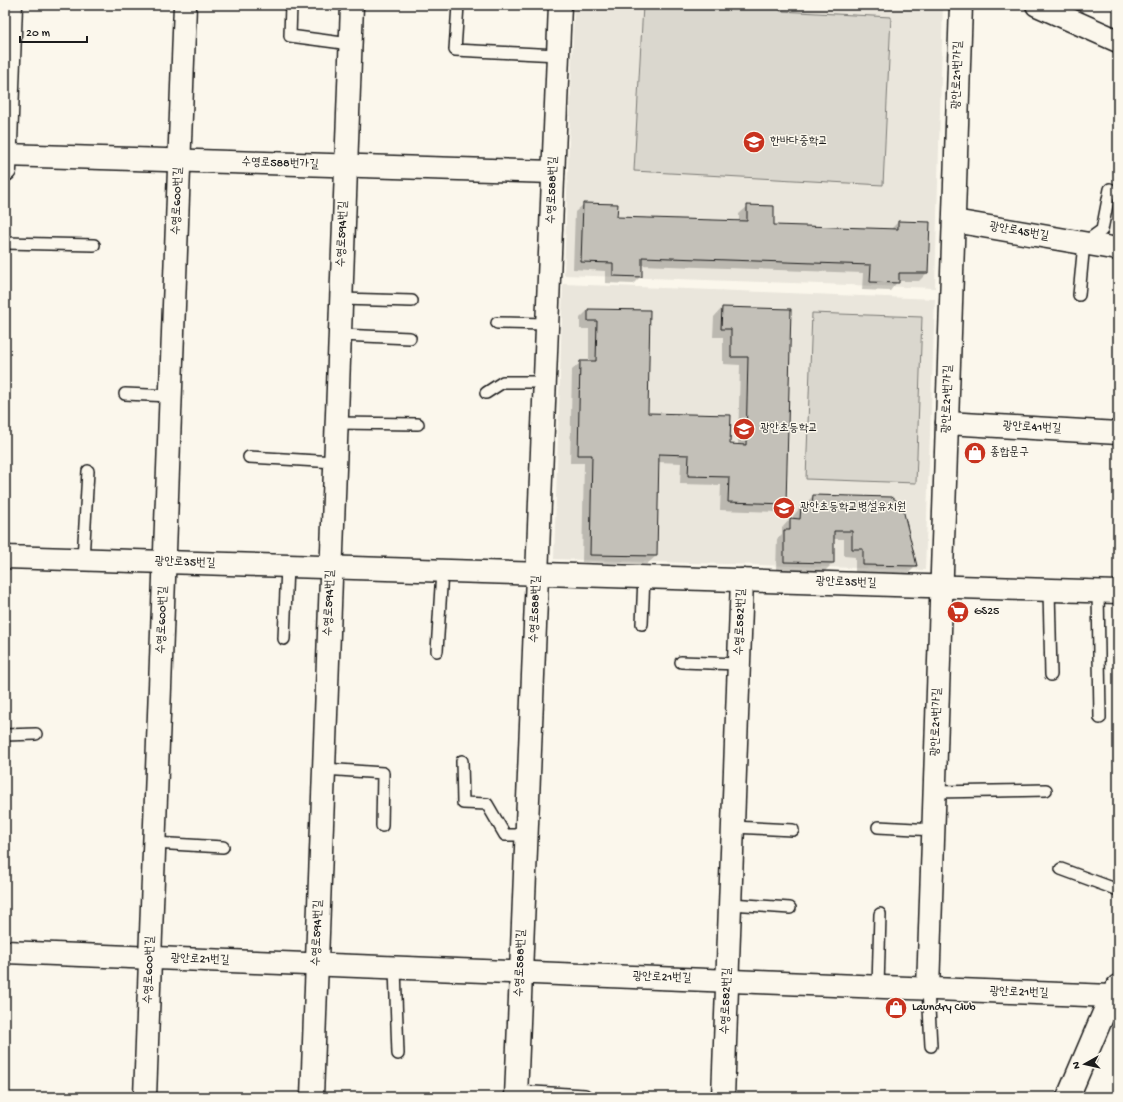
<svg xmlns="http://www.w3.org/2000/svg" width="1123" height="1102" viewBox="0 0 1123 1102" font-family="'Gochi Hand','Poor Story',sans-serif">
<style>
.built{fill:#eae6dc}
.green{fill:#dad7ce;stroke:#7b7a75}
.shadow{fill:#0003}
.building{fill:#c3c0b8;stroke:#1c1c1c}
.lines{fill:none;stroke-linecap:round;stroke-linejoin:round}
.lane-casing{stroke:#1c1c1c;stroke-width:14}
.street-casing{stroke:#1c1c1c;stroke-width:25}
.secondary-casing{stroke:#1c1c1c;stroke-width:25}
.lane{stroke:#fbf7ec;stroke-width:11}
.street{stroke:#fbf7ec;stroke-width:22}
.secondary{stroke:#fbf7ec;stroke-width:22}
.labels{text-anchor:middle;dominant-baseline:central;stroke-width:3;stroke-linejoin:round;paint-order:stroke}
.street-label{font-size:12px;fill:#1c1c1c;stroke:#fbf7ec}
.poi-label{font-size:12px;fill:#1c1c1c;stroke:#fbf7ec;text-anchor:start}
</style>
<rect width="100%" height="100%" fill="#fbf7ec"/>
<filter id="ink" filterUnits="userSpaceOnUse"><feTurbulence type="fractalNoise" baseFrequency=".025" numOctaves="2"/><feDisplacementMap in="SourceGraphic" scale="8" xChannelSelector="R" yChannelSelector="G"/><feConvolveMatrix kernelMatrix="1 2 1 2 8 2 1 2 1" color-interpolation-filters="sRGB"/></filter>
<g filter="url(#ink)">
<g class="built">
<path d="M 574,5 L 943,5 L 935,288 L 564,275 Z"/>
<path d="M 563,284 L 935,299 L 925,570 L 554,559 Z"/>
</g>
<g class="green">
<path d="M 643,5 L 780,5 L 780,11 L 891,17 L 883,185 L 634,171 Z"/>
<path d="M 812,313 L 922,317 L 916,483 L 806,479 Z"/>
</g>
<g class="shadow">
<path d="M 584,204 L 616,218 L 739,222 L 739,214 L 748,206 L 773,226 L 890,230 L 898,222 L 929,223 L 927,273 L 919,281 L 898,281 L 890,291 L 862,290 L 863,273 L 641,265 L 641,276 L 633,284 L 605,283 L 605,271 L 573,269 L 575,212 Z"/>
<path d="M 722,308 L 790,310 L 785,504 L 777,512 L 720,510 L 721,485 L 680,484 L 681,463 L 658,462 L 656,556 L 647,564 L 582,562 L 584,463 L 570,463 L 572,370 L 581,362 L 589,362 L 589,329 L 580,329 L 580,318 L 588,310 L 649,311 L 647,414 L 729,445 L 738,446 L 740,365 L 723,364 L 723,337 L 713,337 L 714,317 Z"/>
<path d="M 813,496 L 902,505 L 916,566 L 908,574 L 855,573 L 855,557 L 844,556 L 844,539 L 833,539 L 833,563 L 825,571 L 776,570 L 777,539 L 782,534 L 782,528 L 790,519 L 793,519 L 793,516 L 801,507 L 805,507 L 805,504 Z"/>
</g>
<g class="building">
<path d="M 583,203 L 618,204 L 617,217 L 747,221 L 747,205 L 774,206 L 774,225 L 898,229 L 898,221 L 930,222 L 928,273 L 899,273 L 899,283 L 870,282 L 871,265 L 642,257 L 642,277 L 613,276 L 613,263 L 581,262 Z"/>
<path d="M 722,307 L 791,309 L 786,504 L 728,502 L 729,477 L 688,476 L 689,455 L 659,454 L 657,556 L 590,555 L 592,455 L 578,455 L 580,361 L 596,361 L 597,321 L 588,321 L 588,309 L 650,310 L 648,413 L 731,415 L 730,444 L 746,445 L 748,357 L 731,357 L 731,329 L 721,329 Z"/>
<path d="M 813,495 L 892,497 L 902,505 L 917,566 L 863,565 L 863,549 L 852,549 L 852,531 L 834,531 L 834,563 L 784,562 L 784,530 L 790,530 L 790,518 L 800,519 L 801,506 L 812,506 Z"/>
</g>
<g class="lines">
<g class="lane-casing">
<g id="lane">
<path d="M 291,5 L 290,36 L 350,44"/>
<path d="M 458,5 L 455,50 L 558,55"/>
<path d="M 5,243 L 94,245"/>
<path d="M 1079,295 L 1084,243 L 1102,230 L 1110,189"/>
<path d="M 341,299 L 412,301"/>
<path d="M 497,323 L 547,324"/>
<path d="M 340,335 L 410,338"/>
<path d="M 486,393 L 503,382 L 545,382"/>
<path d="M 125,394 L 171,396"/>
<path d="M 336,423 L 418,424"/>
<path d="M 249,457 L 335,462"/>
<path d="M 83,560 L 88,471"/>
<path d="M 1049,590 L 1051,675"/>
<path d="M 1098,591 L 1100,718"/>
<path d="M 642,624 L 644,577"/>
<path d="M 284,639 L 287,566"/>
<path d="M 437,651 L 442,571"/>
<path d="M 681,662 L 739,664"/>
<path d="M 5,735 L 36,734"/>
<path d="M 462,761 L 463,803 L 487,804 L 505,835 L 527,835"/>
<path d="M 324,769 L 383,773 L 382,826"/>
<path d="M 935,792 L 1046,790"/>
<path d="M 733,827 L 793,830"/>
<path d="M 878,827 L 934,830"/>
<path d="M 154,843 L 223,847"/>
<path d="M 1061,869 L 1118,890"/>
<path d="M 730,904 L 790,908"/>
<path d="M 395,968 L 398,1054"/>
<path d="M 878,987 L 880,914"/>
<path d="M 928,989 L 931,1046"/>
<path d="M 516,1091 L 585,1095"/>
</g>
</g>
<g class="street-casing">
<g id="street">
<path d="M 1037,5 L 1118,41"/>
<path d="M 5,155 L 553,172"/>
<path d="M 5,170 L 11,5"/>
<path d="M 954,221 L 1118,249"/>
<path d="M 947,423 L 1118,433"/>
<path d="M 5,557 L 1118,592"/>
<path d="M 5,952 L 1111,996"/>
<path d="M 928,989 L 961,5"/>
<path d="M 145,1097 L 185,5"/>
<path d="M 312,1097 L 352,5"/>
<path d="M 516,1097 L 560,5"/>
<path d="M 723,1097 L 742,580"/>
</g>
</g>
<g class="secondary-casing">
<path id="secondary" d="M 1068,1097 L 1111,996 L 1118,986"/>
</g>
<use href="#lane" class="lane"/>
<use href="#street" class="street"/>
<use href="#secondary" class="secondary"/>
</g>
</g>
<defs>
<g id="school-disc" transform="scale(1.15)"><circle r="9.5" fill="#c8321e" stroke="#fbf7ec"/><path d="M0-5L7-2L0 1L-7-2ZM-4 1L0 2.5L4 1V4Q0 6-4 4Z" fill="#fff"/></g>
<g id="shop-disc" transform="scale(1.15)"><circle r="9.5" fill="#c8321e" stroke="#fbf7ec"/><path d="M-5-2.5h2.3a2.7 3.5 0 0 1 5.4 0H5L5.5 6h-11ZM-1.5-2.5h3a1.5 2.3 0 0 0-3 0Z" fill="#fff"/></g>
<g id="supermarket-disc" transform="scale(1.15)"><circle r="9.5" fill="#c8321e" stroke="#fbf7ec"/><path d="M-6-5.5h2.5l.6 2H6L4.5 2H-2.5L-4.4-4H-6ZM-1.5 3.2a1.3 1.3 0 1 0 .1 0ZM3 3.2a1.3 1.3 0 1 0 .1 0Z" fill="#fff"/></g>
</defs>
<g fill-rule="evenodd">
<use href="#school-disc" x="754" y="142"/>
<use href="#school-disc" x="744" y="429"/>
<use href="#shop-disc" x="975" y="453"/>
<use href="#school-disc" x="784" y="508"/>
<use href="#supermarket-disc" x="958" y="612"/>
<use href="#shop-disc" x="896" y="1008"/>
</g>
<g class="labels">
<g class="street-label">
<text transform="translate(958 75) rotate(-88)">광안로21번가길</text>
<text transform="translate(280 164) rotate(2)">수영로588번가길</text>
<text transform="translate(553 190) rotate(-88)">수영로588번길</text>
<text transform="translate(178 201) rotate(-88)">수영로600번길</text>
<text transform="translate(1019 232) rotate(10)">광안로45번길</text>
<text transform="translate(343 234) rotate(-88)">수영로594번길</text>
<text transform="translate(948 399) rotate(-88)">광안로21번가길</text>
<text transform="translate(1032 428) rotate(3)">광안로41번길</text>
<text transform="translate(185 563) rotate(2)">광안로35번길</text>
<text transform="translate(846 583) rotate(2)">광안로35번길</text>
<text transform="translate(330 603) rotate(-88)">수영로594번길</text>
<text transform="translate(536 609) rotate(-88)">수영로588번길</text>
<text transform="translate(163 620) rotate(-88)">수영로600번길</text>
<text transform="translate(741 622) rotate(-88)">수영로582번길</text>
<text transform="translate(937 722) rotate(-88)">광안로21번가길</text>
<text transform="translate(318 933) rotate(-88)">수영로594번길</text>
<text transform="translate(200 960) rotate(2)">광안로21번길</text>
<text transform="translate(521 963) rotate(-88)">수영로588번길</text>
<text transform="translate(150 970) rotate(-88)">수영로600번길</text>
<text transform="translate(662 978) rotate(2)">광안로21번길</text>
<text transform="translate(1019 993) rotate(2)">광안로21번길</text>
<text transform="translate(727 1001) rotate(-88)">수영로582번길</text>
</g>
<g class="poi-label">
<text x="770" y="142">한바다중학교</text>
<text x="760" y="429">광안초등학교</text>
<text x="990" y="453">종합문구</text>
<text x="800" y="508">광안초등학교병설유치원</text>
<text x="974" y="612">GS25</text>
<text x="912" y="1008">Laundry Club</text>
</g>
</g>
<rect width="1123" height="1102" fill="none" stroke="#fbf7ec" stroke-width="20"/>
<rect x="10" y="10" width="1103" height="1082" fill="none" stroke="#1c1c1c" stroke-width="1.5" filter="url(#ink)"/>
<g transform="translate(1085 1064) rotate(262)" stroke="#fbf7ec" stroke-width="3" paint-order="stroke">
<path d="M0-3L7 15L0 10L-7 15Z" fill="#1c1c1c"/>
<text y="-6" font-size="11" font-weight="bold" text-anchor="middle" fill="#1c1c1c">N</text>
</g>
<path d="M20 36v6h67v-6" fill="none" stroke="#1c1c1c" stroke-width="2"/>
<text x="26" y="36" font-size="12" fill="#1c1c1c" stroke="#fbf7ec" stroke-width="3" paint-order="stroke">20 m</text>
</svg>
